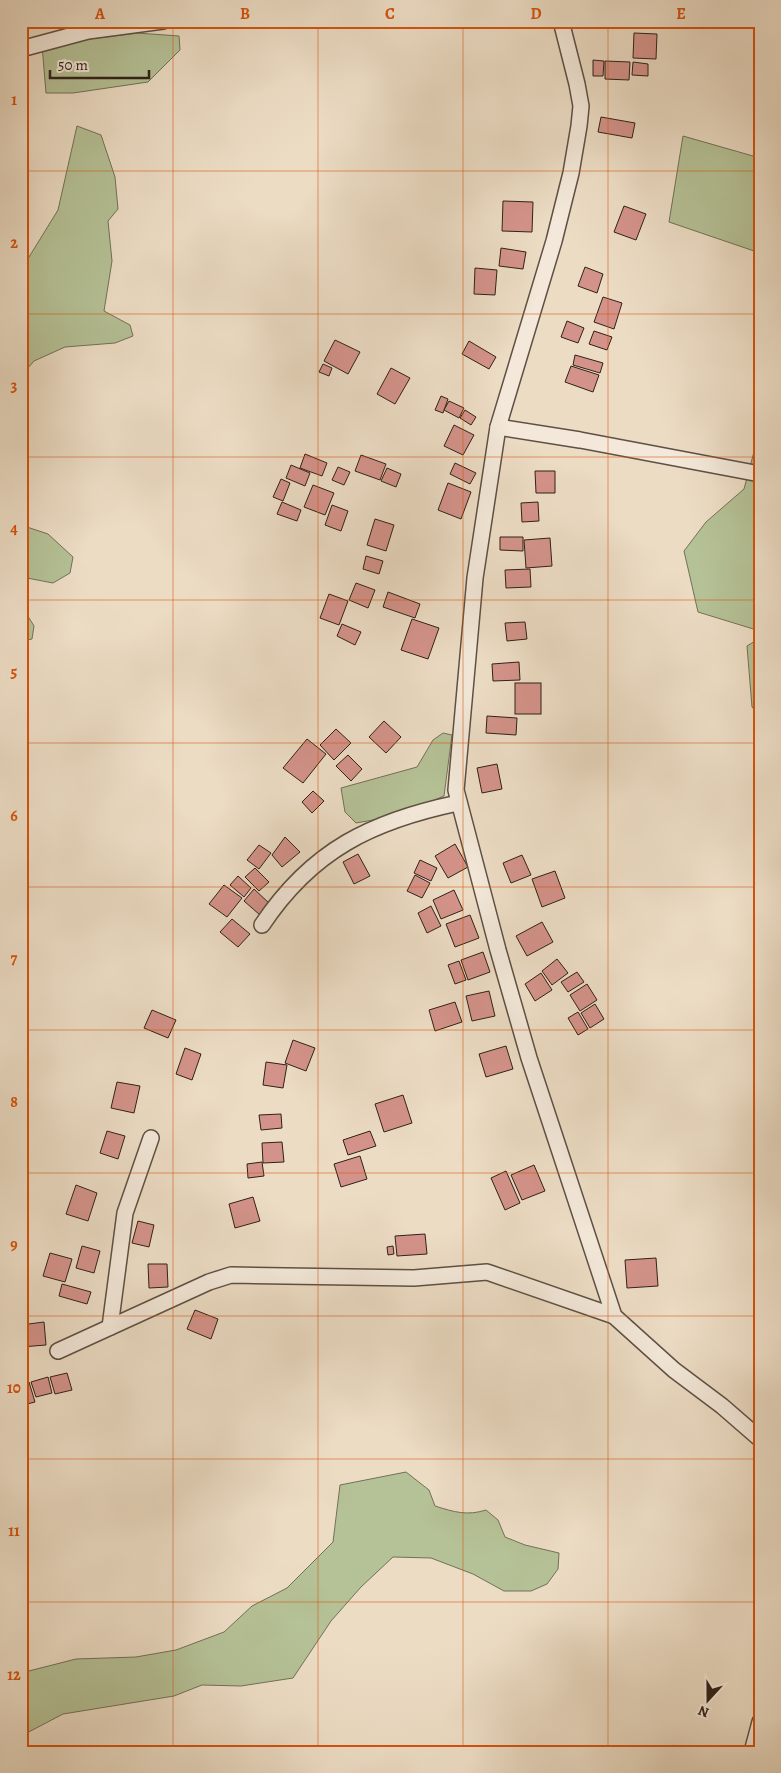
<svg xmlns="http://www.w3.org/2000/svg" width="781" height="1773" viewBox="0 0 781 1773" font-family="Alegreya,serif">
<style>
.green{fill:#b5c196;stroke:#727158}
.building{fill:#d4938a;stroke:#2f2119}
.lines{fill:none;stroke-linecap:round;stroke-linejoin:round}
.minor-casing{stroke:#5e5044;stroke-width:18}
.minor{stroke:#f3e8d9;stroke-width:15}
.grid{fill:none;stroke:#d6530d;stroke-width:1;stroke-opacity:0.55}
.neatline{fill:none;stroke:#d6530d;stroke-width:2}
.grid-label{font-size:16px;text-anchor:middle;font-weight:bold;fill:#d6530d}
</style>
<rect width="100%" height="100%" fill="#ecdcc4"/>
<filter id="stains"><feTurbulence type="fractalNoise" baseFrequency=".004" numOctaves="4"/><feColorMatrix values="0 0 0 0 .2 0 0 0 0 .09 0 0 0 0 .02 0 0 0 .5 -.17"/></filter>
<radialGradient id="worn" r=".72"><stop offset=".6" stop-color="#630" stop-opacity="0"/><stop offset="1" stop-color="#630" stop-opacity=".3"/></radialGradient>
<g class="green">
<path d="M 137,33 L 179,36 L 180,50 L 148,82 L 73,93 L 46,93 L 42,45 Z"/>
<path d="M 77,126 L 101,135 L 115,177 L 118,209 L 108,221 L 112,261 L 104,311 L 130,325 L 133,336 L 115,343 L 65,347 L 34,361 L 21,376 L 21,270 L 58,210 Z"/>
<path d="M 683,136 L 760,158 L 760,253 L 669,222 Z"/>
<path d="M 760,399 L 760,631 L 698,612 L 684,551 L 706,522 L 744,489 L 755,448 Z"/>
<path d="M 21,525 L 48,534 L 73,557 L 70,573 L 53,583 L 27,578 L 21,584 Z"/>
<path d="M 21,605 L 34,626 L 32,639 L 21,641 Z"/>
<path d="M 760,638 L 760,716 L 752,707 L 747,646 Z"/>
<path d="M 443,733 L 452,735 L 444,796 L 396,816 L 356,823 L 345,812 L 341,788 L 417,767 L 433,740 Z"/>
<path d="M 406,1472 L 429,1490 L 435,1506 C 454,1512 467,1516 486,1510 L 498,1520 L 505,1537 L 525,1545 L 559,1553 L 558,1569 L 547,1584 L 531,1591 L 504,1591 L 473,1574 L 431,1558 L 393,1557 L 361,1587 L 331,1621 L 293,1678 L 241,1686 L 202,1685 L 174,1696 L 63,1714 L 21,1736 L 21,1673 L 76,1659 L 136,1657 L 176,1650 L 224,1632 L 252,1606 L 287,1588 L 333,1542 L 340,1485 Z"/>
</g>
<g class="building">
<path d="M 608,21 L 633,21 L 633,27 L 608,28 Z"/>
<path d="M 634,33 L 657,34 L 656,59 L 633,58 Z"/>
<path d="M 593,60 L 604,61 L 603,76 L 593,76 Z"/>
<path d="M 605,61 L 630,62 L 629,80 L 605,79 Z"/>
<path d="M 633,62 L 648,64 L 648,76 L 632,75 Z"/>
<path d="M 601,117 L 635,123 L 632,138 L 598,132 Z"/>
<path d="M 503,201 L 533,202 L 532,232 L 502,231 Z"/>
<path d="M 624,206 L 646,214 L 636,240 L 614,232 Z"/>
<path d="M 501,248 L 526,252 L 523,269 L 499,266 Z"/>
<path d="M 585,267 L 603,274 L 597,293 L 578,286 Z"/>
<path d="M 475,268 L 497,270 L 495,295 L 474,294 Z"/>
<path d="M 603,297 L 622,303 L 614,329 L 594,322 Z"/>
<path d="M 567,321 L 584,328 L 578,343 L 561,337 Z"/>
<path d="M 594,331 L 612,337 L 607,350 L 589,344 Z"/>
<path d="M 335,340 L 360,352 L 348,374 L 324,361 Z"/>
<path d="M 469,341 L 496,357 L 489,369 L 462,354 Z"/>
<path d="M 575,355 L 603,363 L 600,373 L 573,365 Z"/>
<path d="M 323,364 L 332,368 L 329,376 L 319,372 Z"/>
<path d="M 571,366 L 599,375 L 593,392 L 565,382 Z"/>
<path d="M 391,368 L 410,378 L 395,404 L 377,394 Z"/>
<path d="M 441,396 L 448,399 L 443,413 L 435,410 Z"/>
<path d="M 449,401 L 464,408 L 459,418 L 444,410 Z"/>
<path d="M 465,410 L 476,417 L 471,425 L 460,418 Z"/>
<path d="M 454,425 L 474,435 L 463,455 L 444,446 Z"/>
<path d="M 305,454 L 327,463 L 322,476 L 300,468 Z"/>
<path d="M 361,455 L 386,464 L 380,480 L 355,471 Z"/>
<path d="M 455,463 L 476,473 L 470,484 L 450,474 Z"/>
<path d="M 291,465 L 310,473 L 305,486 L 286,478 Z"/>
<path d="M 338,467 L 350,472 L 344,485 L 332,480 Z"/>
<path d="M 387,468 L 401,474 L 396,487 L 381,481 Z"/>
<path d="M 535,471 L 555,471 L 555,493 L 536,493 Z"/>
<path d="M 281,479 L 290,483 L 283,501 L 273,497 Z"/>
<path d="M 448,483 L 471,492 L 461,519 L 438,510 Z"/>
<path d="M 313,485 L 334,493 L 325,515 L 304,507 Z"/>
<path d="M 282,502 L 301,510 L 297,521 L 277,514 Z"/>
<path d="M 538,502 L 539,521 L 522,522 L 521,503 Z"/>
<path d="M 332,505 L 348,511 L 341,531 L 325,525 Z"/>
<path d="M 375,519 L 394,525 L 386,551 L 367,545 Z"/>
<path d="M 500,537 L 523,537 L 523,551 L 500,550 Z"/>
<path d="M 550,538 L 552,566 L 526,568 L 524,540 Z"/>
<path d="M 366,556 L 383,561 L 379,574 L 363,569 Z"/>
<path d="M 530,569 L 531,587 L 506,588 L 505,570 Z"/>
<path d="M 356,583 L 375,590 L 368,608 L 349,600 Z"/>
<path d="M 388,592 L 420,604 L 415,618 L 383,607 Z"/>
<path d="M 329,594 L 348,601 L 339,625 L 320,618 Z"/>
<path d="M 412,619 L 439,628 L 428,659 L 401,650 Z"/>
<path d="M 525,622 L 527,639 L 507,641 L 505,623 Z"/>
<path d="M 342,624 L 361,632 L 355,645 L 337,636 Z"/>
<path d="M 519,662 L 520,680 L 493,681 L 492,664 Z"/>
<rect x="515" y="683" width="26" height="31"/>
<path d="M 487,716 L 517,718 L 516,735 L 486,733 Z"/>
<path d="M 384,721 L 401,737 L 386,753 L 369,737 Z"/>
<path d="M 336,729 L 351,743 L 334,760 L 320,745 Z"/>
<path d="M 307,739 L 326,754 L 303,783 L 283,768 Z"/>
<path d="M 348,755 L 362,769 L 351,781 L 336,766 Z"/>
<path d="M 497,764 L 502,789 L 482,793 L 477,768 Z"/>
<path d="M 313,791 L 324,801 L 312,813 L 302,802 Z"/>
<path d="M 285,837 L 300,852 L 282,867 L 272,855 Z"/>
<path d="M 455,844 L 468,867 L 448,878 L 435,856 Z"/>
<path d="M 259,845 L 271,853 L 259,869 L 247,860 Z"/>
<path d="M 358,854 L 370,876 L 354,884 L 343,862 Z"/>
<path d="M 522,855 L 531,875 L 511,883 L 503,863 Z"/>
<path d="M 420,860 L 437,868 L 431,881 L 414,873 Z"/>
<path d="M 255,868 L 269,882 L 259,891 L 245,877 Z"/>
<path d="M 555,871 L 565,898 L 542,907 L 532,879 Z"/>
<path d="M 415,875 L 430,883 L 422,898 L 407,891 Z"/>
<path d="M 238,876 L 251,888 L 244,897 L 230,885 Z"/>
<path d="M 224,885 L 242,898 L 227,917 L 209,904 Z"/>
<path d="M 254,889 L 270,904 L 260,915 L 244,901 Z"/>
<path d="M 454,890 L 463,910 L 441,919 L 433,900 Z"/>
<path d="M 431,906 L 441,926 L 427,933 L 418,913 Z"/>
<path d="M 470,915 L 479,938 L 455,947 L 446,924 Z"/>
<path d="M 232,919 L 250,934 L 238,947 L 220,932 Z"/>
<path d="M 542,922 L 553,942 L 527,956 L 516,936 Z"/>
<path d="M 483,952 L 490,972 L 468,980 L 461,960 Z"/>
<path d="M 557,959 L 568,973 L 552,985 L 542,971 Z"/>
<path d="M 459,961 L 466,980 L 455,984 L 448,965 Z"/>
<path d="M 577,972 L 584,982 L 568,992 L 561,982 Z"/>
<path d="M 541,973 L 552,990 L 535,1001 L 525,984 Z"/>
<path d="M 587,984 L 597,1000 L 580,1011 L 570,995 Z"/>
<path d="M 489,991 L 495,1016 L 472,1021 L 466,996 Z"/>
<path d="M 455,1002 L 462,1022 L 435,1031 L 429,1010 Z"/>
<path d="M 595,1004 L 604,1019 L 590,1028 L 581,1013 Z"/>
<path d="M 152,1010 L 176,1020 L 168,1038 L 144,1028 Z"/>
<path d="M 578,1012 L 588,1029 L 578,1035 L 568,1018 Z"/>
<path d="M 293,1040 L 315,1048 L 306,1071 L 285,1063 Z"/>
<path d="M 506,1046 L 513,1069 L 486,1077 L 479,1054 Z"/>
<path d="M 185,1048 L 201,1054 L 192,1080 L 176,1074 Z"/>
<path d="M 266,1062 L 287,1065 L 283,1088 L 263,1085 Z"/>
<path d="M 117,1082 L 140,1086 L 134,1113 L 111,1108 Z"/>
<path d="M 403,1095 L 412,1123 L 384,1132 L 375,1104 Z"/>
<path d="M 281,1114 L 282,1128 L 261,1130 L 259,1115 Z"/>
<path d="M 107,1131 L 125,1136 L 118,1159 L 100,1153 Z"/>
<path d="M 370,1131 L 376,1146 L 348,1155 L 343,1140 Z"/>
<path d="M 282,1142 L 284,1162 L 263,1163 L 262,1143 Z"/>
<path d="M 360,1156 L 367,1179 L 341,1187 L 334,1164 Z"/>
<path d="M 262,1162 L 264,1176 L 248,1178 L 247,1164 Z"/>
<path d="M 534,1165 L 545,1191 L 522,1200 L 511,1175 Z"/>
<path d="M 506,1171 L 520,1203 L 505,1210 L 491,1178 Z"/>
<path d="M 76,1185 L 97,1193 L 88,1221 L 66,1214 Z"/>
<path d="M 253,1197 L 260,1221 L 235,1228 L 229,1204 Z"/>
<path d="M 138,1221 L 154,1225 L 149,1247 L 132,1243 Z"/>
<path d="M 425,1234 L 427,1254 L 397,1256 L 395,1236 Z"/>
<path d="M 82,1246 L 100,1251 L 94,1273 L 76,1268 Z"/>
<path d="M 393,1246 L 394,1254 L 388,1255 L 387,1247 Z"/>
<path d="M 50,1253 L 72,1259 L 65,1282 L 43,1276 Z"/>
<path d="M 656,1258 L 658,1286 L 627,1288 L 625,1260 Z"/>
<path d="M 148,1264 L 167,1264 L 168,1287 L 149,1288 Z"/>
<path d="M 62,1284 L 91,1292 L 87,1304 L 59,1296 Z"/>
<path d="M 195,1310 L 218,1319 L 211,1339 L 187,1329 Z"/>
<path d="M 44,1322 L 46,1345 L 21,1347 L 21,1325 Z"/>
<path d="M 67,1373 L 72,1390 L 55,1394 L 50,1377 Z"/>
<path d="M 48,1377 L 52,1393 L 36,1397 L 31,1382 Z"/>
<path d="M 29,1382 L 35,1402 L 23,1405 L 21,1385 Z"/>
<path d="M 673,1745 L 682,1752 L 668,1752 Z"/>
</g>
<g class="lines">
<g class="minor-casing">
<g id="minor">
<path d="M 561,21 L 577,84 L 581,106 L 579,126 L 571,173 L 554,241 L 498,427 L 475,578 L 456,790 L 498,950 L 529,1058 L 614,1316 L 674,1370 L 722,1406 L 760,1439"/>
<path d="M 21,49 L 88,31 L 163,21"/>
<path d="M 498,427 L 580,440 L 760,474"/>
<path d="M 262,925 C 312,850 372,821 458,803"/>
<path d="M 110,1327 L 125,1213 L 151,1138"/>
<path d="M 58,1351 L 209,1282 L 231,1275 L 414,1278 L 487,1272 L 614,1316"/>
<path d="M 752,1752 L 760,1722"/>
</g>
</g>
<use href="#minor" class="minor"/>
</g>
<path class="grid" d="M 173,21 L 173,1752M 318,21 L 318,1752M 463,21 L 463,1752M 608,21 L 608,1752M 21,171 L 760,171M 21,314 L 760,314M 21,457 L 760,457M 21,600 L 760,600M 21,743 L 760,743M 21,887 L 760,887M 21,1030 L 760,1030M 21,1173 L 760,1173M 21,1316 L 760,1316M 21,1459 L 760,1459M 21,1602 L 760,1602"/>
<rect width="781" height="1773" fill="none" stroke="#ecdcc4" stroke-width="55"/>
<g transform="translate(708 1700) rotate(201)" stroke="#f3e8d9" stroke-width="4" paint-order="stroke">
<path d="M0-4L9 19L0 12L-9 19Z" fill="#2f2119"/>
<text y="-8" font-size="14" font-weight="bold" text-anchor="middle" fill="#2f2119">N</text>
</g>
<path d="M50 70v8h99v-8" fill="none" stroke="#2f2119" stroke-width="2.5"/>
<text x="58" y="70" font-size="15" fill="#2f2119" stroke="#f3e8d9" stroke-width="4" paint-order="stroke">50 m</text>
<rect x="28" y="28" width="726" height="1718" class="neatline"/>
<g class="grid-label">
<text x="100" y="19">A</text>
<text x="245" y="19">B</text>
<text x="390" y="19">C</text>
<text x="536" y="19">D</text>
<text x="681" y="19">E</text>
<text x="14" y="105">1</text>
<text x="14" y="248">2</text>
<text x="14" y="391">3</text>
<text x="14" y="534">4</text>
<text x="14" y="677">5</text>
<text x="14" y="821">6</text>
<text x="14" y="964">7</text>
<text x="14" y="1107">8</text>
<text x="14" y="1250">9</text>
<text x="14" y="1393">10</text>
<text x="14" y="1536">11</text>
<text x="14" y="1680">12</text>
</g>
<rect width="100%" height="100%" filter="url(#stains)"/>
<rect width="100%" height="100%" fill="url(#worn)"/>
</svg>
